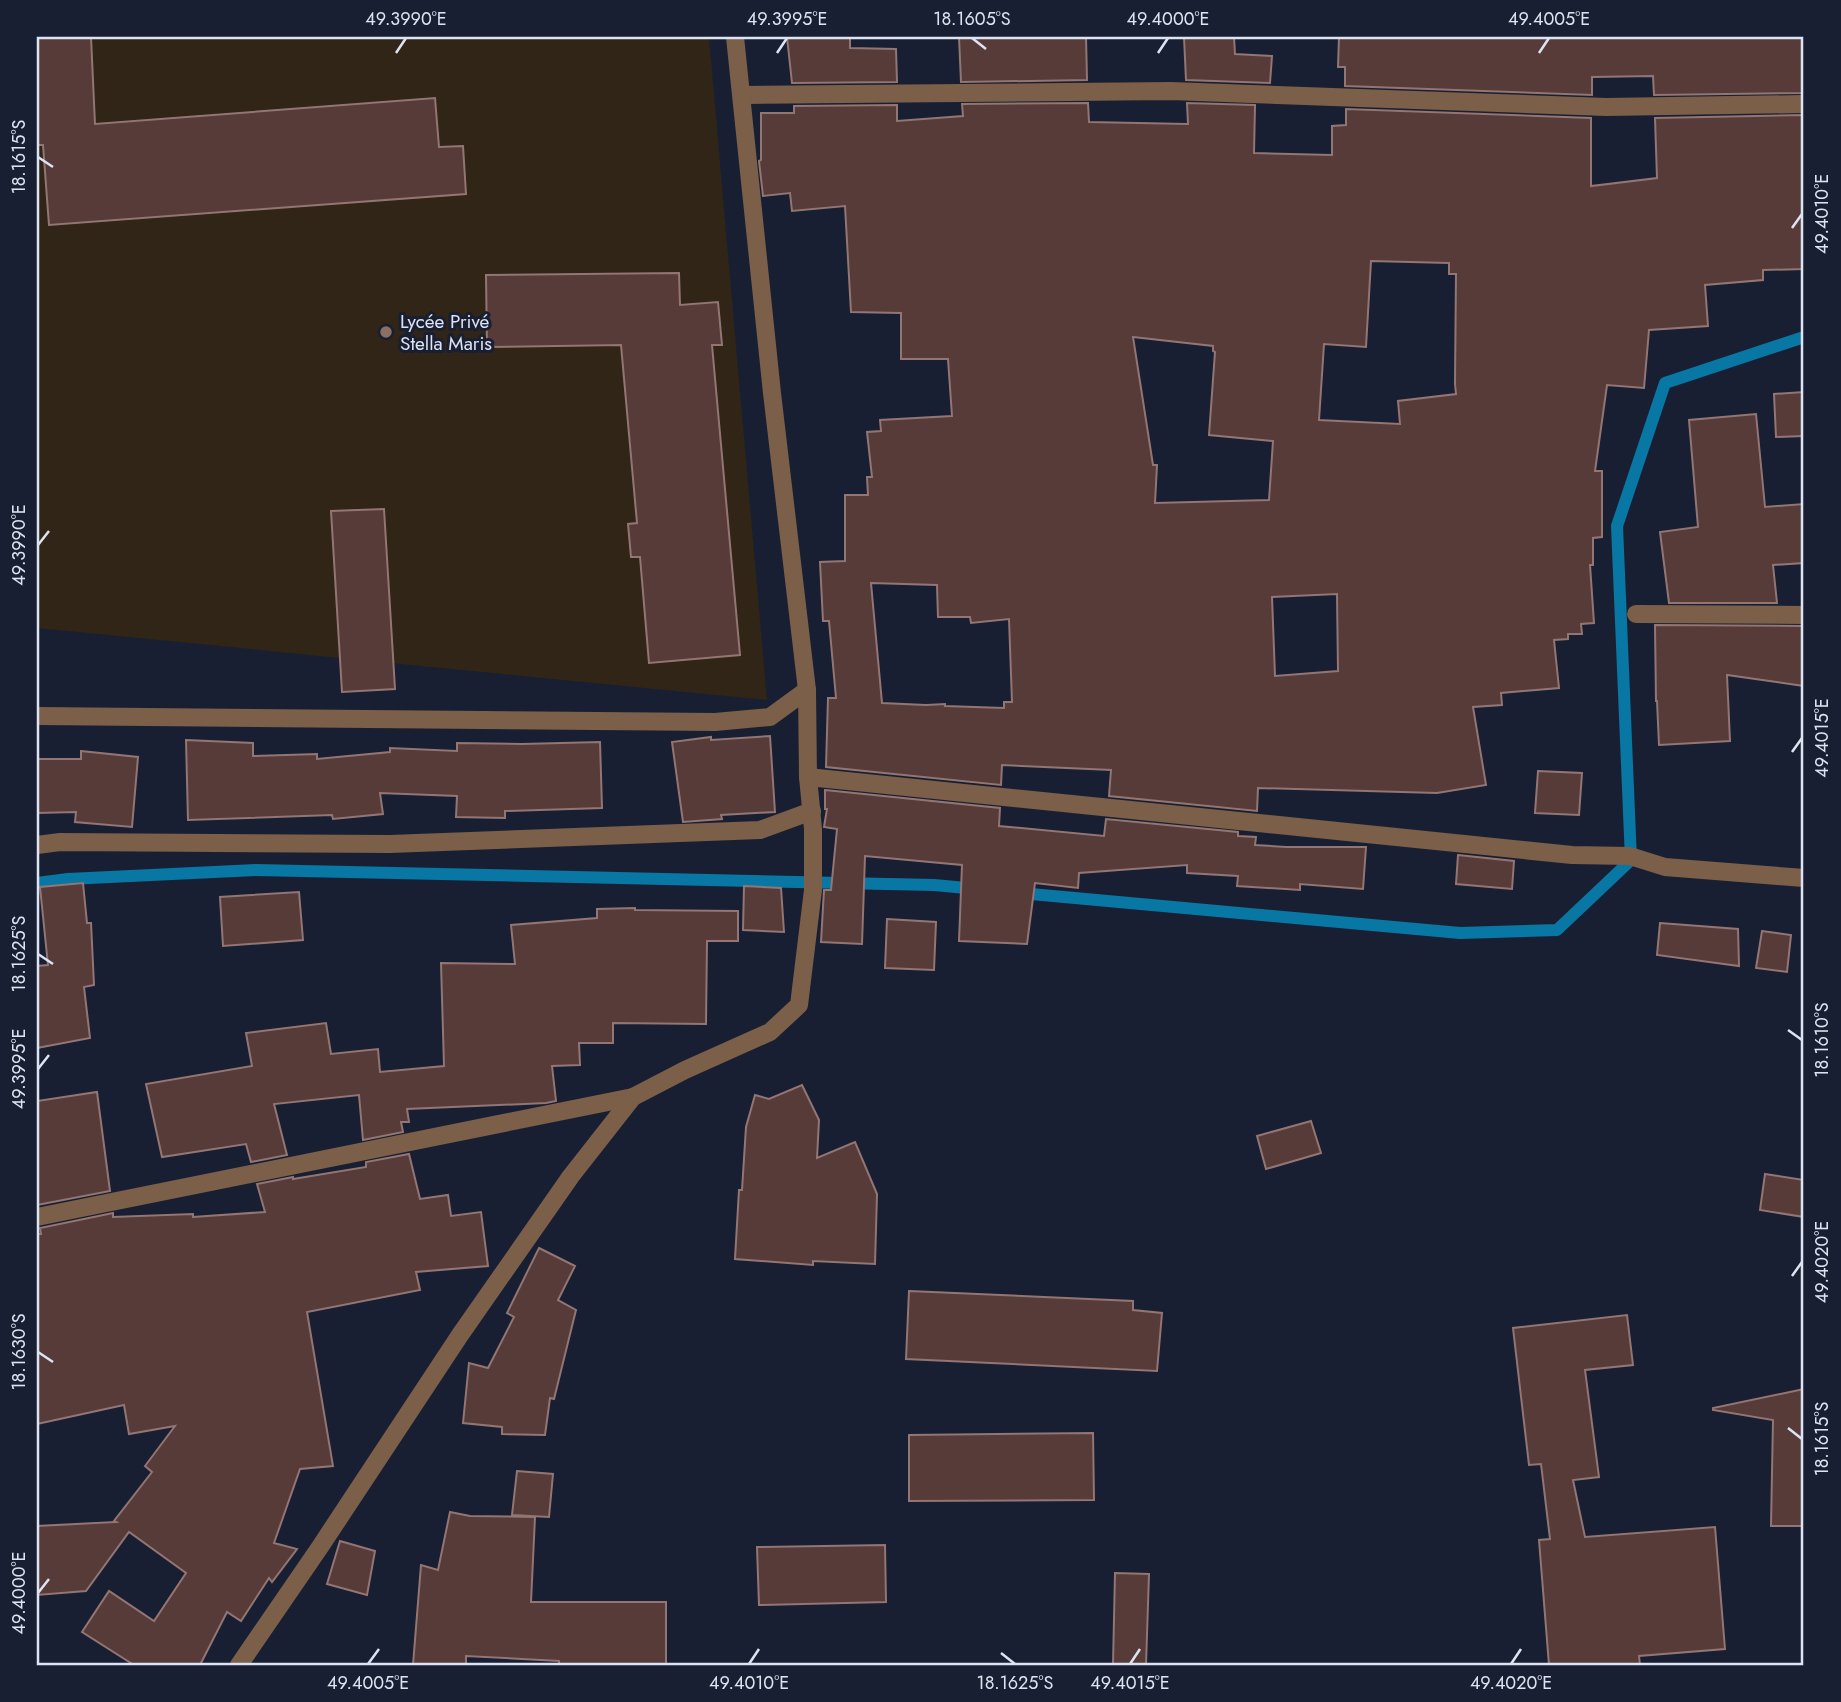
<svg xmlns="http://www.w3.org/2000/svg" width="1841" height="1702" viewBox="0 0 1841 1702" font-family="Jost,sans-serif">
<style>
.education{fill:#302517}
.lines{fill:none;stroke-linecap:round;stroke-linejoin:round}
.stream{stroke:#0877a4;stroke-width:12}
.building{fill:#563b39;stroke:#937573;stroke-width:2;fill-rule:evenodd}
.street{stroke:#7b5f48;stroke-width:18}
.ticks{fill:none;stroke:#dee3f1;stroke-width:2.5}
.education-dot{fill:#8d6e63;stroke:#181f33;stroke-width:2.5}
.labels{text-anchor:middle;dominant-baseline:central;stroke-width:6;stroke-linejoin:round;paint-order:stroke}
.poi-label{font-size:19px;fill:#dee3f1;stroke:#181f33;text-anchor:start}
.neatline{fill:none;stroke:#dee3f1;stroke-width:2.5}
.ticks-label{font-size:18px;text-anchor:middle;fill:#dee3f1}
</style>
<rect width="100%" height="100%" fill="#181f33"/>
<path class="education" d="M 37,37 L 709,37 L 767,700 L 37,628 Z"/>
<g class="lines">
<g class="stream">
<path d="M 37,883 L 68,879 L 256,870 L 934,885 L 977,889"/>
<path d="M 1020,893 L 1460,933 L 1557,930 L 1631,860 L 1617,526 L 1665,383 L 1804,337"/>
</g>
</g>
<g class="building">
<path d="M 37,37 L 91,37 L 95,124 L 435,98 L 439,147 L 463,146 L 466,194 L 49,225 L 43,145 L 37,145 Z"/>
<path d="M 787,37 L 850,37 L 850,48 L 896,49 L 897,82 L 792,83 Z"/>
<path d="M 959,37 L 1086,37 L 1087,80 L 961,82 Z"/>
<path d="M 1184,37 L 1234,37 L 1235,54 L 1272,56 L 1270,83 L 1186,80 Z"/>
<path d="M 1339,37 L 1804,37 L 1804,93 L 1654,95 L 1653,76 L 1592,77 L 1592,95 L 1345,86 L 1345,67 L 1338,67 Z"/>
<path d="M 1088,103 L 1089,122 L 1188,124 L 1187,103 L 1255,105 L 1254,153 L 1332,155 L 1332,126 L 1346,125 L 1346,109 L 1591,118 L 1591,186 L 1657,178 L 1655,118 L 1804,115 L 1804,269 L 1763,270 L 1763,280 L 1705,285 L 1708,326 L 1649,330 L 1644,388 L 1607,385 L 1595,471 L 1602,471 L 1602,537 L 1593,538 L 1593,565 L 1590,565 L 1594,623 L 1581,624 L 1582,634 L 1568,634 L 1568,639 L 1554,640 L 1559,688 L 1501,693 L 1502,705 L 1473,707 L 1486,785 L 1437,793 L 1258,788 L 1257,811 L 1109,796 L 1111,770 L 1002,765 L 1001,785 L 826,767 L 828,698 L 836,698 L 829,621 L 823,621 L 820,562 L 845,561 L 845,495 L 868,495 L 867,477 L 872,477 L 867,432 L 881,431 L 880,420 L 952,416 L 948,359 L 901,359 L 901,313 L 851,312 L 845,206 L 792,211 L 790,193 L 763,196 L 759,161 L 761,160 L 761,113 L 794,113 L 794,106 L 897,105 L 897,121 L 963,116 L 962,104 ZM 1371,261 L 1449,263 L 1449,274 L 1456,274 L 1455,384 L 1456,394 L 1398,401 L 1400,424 L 1319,420 L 1324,344 L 1366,347 ZM 1133,337 L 1213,346 L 1213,351 L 1215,352 L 1209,435 L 1273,441 L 1269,500 L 1155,503 L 1157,465 L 1153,465 ZM 871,583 L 937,585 L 938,617 L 970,617 L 971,623 L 1009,619 L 1012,702 L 1004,702 L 1004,708 L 945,706 L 945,704 L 926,705 L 882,703 ZM 1337,594 L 1338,671 L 1275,676 L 1272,597 Z"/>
<path d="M 679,273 L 680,305 L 718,302 L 722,345 L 712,345 L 740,655 L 649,663 L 640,557 L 631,557 L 628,524 L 637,523 L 621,345 L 487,347 L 486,275 Z"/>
<path d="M 1804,392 L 1804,436 L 1776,437 L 1774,394 Z"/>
<path d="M 1756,414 L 1765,507 L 1804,504 L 1804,563 L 1773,565 L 1777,603 L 1669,603 L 1660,532 L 1698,527 L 1689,420 Z"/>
<path d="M 384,509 L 395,689 L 342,692 L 331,511 Z"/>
<path d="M 1655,625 L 1804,626 L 1804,686 L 1727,675 L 1730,741 L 1659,745 L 1657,701 L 1656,701 Z"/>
<path d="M 770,736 L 775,812 L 721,815 L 722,819 L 683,822 L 672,742 L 711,737 L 711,740 Z"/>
<path d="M 186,740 L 253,743 L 253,756 L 317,754 L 317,759 L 390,752 L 390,748 L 457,751 L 457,743 L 522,744 L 600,742 L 602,808 L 505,811 L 505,818 L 456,817 L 457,796 L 380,793 L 383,814 L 333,819 L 332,815 L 188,820 Z"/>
<path d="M 81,751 L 138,757 L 132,827 L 75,822 L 76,812 L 37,813 L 37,759 L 81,759 Z"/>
<path d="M 1538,771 L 1582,773 L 1579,815 L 1535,813 Z"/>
<path d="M 825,790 L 1000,808 L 999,826 L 1104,836 L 1106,819 L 1238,832 L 1238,836 L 1256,837 L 1255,845 L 1286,847 L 1366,847 L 1363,889 L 1300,884 L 1300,890 L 1237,886 L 1238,876 L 1187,873 L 1187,865 L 1079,873 L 1078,888 L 1035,883 L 1027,944 L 959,941 L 962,865 L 865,856 L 862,944 L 821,942 L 824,890 L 831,890 L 837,829 L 824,827 L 827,809 L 825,809 Z"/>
<path d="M 1458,855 L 1514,861 L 1512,889 L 1456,884 Z"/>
<path d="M 83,883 L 87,923 L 91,923 L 94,985 L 84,987 L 90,1038 L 37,1048 L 37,966 L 48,965 L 40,887 Z"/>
<path d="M 744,886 L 781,888 L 784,932 L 743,930 Z"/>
<path d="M 299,892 L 303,940 L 223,946 L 220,897 Z"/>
<path d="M 635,908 L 635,910 L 738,911 L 738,941 L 707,941 L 706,1024 L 613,1023 L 613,1043 L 579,1043 L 580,1065 L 552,1066 L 556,1101 L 546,1103 L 407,1109 L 409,1122 L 401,1122 L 403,1132 L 363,1140 L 359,1095 L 274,1104 L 287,1155 L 251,1162 L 246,1144 L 162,1157 L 146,1084 L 252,1066 L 246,1033 L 326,1023 L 331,1054 L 378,1049 L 380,1072 L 444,1066 L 441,963 L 515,964 L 511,925 L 597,918 L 597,909 Z"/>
<path d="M 887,919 L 936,922 L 934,970 L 885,968 Z"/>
<path d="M 1660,923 L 1738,929 L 1739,966 L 1657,955 Z"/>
<path d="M 1762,931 L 1791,935 L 1787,972 L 1756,968 Z"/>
<path d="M 802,1085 L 819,1120 L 817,1158 L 855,1142 L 877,1194 L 875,1264 L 813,1261 L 813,1265 L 735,1259 L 739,1190 L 742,1190 L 746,1127 L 755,1095 L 769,1099 Z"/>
<path d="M 97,1092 L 110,1191 L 37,1205 L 37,1101 Z"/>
<path d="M 1311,1121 L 1321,1153 L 1266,1169 L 1257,1136 Z"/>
<path d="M 409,1154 L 420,1199 L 448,1195 L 451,1216 L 481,1212 L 488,1266 L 416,1272 L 420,1290 L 307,1312 L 333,1466 L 300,1469 L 274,1543 L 297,1549 L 272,1582 L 269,1578 L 241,1621 L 227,1612 L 200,1665 L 134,1665 L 82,1632 L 109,1591 L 154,1621 L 186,1573 L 129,1532 L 86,1591 L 37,1595 L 37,1526 L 116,1522 L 114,1521 L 152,1472 L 145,1466 L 175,1426 L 129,1434 L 124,1405 L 37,1424 L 37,1234 L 41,1234 L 40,1228 L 113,1213 L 113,1217 L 193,1214 L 193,1217 L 265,1212 L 257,1184 L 293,1177 L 293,1179 L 366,1167 L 366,1162 Z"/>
<path d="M 1765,1174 L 1804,1180 L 1804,1217 L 1760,1210 Z"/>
<path d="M 539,1248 L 575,1266 L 558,1300 L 576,1310 L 554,1399 L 550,1398 L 545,1435 L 502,1434 L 502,1427 L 463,1423 L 469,1363 L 488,1368 L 514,1317 L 507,1313 Z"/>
<path d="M 909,1291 L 1133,1301 L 1133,1310 L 1162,1313 L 1157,1371 L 906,1359 Z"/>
<path d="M 1627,1315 L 1633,1365 L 1585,1370 L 1599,1477 L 1573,1480 L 1585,1537 L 1715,1527 L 1725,1649 L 1639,1656 L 1640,1665 L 1549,1665 L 1539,1540 L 1550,1539 L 1541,1464 L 1529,1465 L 1513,1328 Z"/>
<path d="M 1804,1389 L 1802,1526 L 1771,1526 L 1773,1420 L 1713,1410 L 1713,1408 Z"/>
<path d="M 1093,1433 L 1094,1500 L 909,1501 L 909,1435 Z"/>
<path d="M 517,1471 L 553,1474 L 549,1517 L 512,1515 Z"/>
<path d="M 450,1512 L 470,1516 L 535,1517 L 531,1602 L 666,1602 L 666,1665 L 559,1665 L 559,1661 L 466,1656 L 466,1665 L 413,1665 L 421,1565 L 438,1570 Z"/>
<path d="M 340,1541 L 375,1551 L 367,1595 L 327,1584 Z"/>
<path d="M 885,1545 L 886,1602 L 759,1605 L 757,1547 Z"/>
<path d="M 1115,1573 L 1149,1574 L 1146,1665 L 1113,1665 Z"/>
</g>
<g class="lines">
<g class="street">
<path d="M 742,95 L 1171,91 L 1606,107 L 1804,104"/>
<path d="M 1636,614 L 1804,615"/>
<path d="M 37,716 L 715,722 L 770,717 L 807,690"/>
<path d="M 808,777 L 1572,855 L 1630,856 L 1665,867 L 1804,878"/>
<path d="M 37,845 L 60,842 L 390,844 L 760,830 L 812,811"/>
<path d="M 37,1217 L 633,1097"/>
<path d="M 239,1665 L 320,1547 L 460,1335 L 571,1176 L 633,1097 L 685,1070 L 770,1032 L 799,1005 L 813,890 L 813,829 L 808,777 L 807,690 L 772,393 L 735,37"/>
</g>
</g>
<path class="ticks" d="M 972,38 L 986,49M 396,53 L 406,38M 777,53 L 787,38M 1158,53 L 1168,38M 1539,53 L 1549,38M 38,157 L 53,167M 1792,228 L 1802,214M 38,545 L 49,531M 1792,752 L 1802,738M 38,954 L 53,964M 1788,1030 L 1802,1040M 38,1069 L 49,1055M 1792,1276 L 1802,1262M 38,1352 L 53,1362M 1788,1428 L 1802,1439M 38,1593 L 49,1579M 1001,1653 L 1015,1664M 368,1664 L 379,1649M 749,1664 L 759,1649M 1130,1664 L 1140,1649M 1511,1664 L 1521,1649"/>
<circle class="education-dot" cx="386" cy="332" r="7"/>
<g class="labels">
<g class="poi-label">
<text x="400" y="321">Lycée Privé<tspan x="400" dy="22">Stella Maris</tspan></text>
</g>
</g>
<rect width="1841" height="1702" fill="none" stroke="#181f33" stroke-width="77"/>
<rect x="38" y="38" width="1764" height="1626" class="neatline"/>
<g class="ticks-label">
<text x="406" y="25">49.3990°E</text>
<text x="787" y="25">49.3995°E</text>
<text x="972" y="25">18.1605°S</text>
<text x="1168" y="25">49.4000°E</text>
<text x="1549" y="25">49.4005°E</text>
<text transform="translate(19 157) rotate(-90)" y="6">18.1615°S</text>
<text transform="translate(1822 214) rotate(-90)" y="6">49.4010°E</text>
<text transform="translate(19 545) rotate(-90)" y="6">49.3990°E</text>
<text transform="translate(1822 738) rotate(-90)" y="6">49.4015°E</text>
<text transform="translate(19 954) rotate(-90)" y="6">18.1625°S</text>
<text transform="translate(1822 1040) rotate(-90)" y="6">18.1610°S</text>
<text transform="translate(19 1069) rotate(-90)" y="6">49.3995°E</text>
<text transform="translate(1822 1262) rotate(-90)" y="6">49.4020°E</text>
<text transform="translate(19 1352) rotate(-90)" y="6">18.1630°S</text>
<text transform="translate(1822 1439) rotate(-90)" y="6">18.1615°S</text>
<text transform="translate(19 1593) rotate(-90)" y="6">49.4000°E</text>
<text x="368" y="1689">49.4005°E</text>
<text x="749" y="1689">49.4010°E</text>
<text x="1015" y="1689">18.1625°S</text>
<text x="1130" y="1689">49.4015°E</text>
<text x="1511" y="1689">49.4020°E</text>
</g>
</svg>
